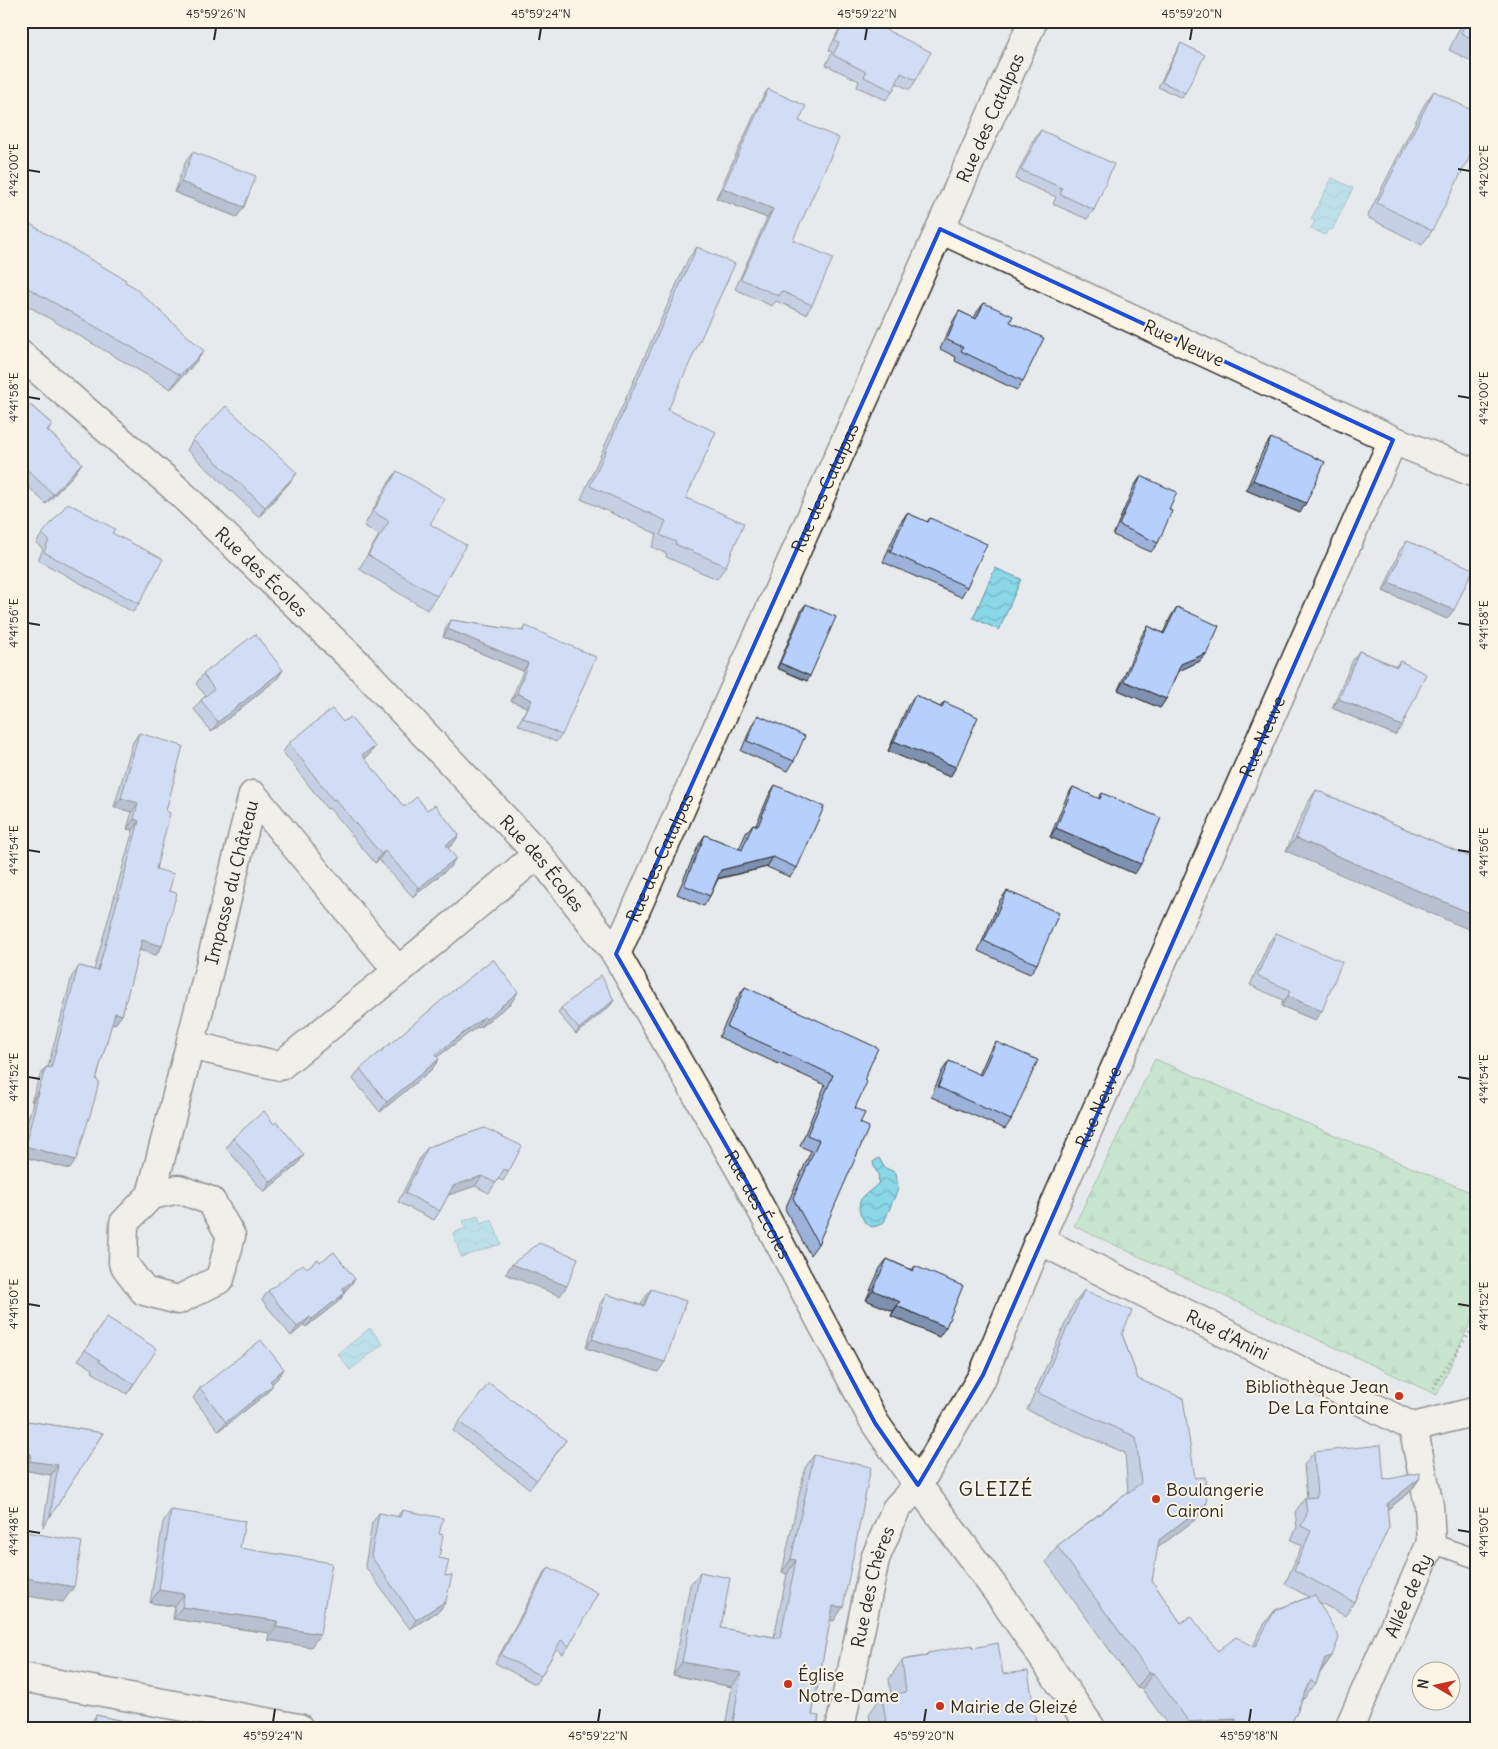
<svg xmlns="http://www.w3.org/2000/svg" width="1498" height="1749" viewBox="0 0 1498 1749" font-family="Delius,sans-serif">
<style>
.forest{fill:url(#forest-firs);stroke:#66866a}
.water{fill:url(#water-waves);stroke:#63929c}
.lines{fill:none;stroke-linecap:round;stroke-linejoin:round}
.lane-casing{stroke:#2b2b2b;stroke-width:21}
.street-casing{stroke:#2b2b2b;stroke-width:31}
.path{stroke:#2b2b2b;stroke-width:3;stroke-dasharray:1 4;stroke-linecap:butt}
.lane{stroke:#fcf5e5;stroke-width:18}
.street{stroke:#fcf5e5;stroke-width:28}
.wall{fill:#9db2da;stroke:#2b2b2b}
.shaded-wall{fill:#7f91b1;stroke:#2b2b2b}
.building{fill:#b6cffd;stroke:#2b2b2b}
.marked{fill:none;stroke:#1d4ed8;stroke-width:4;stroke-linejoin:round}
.ticks{fill:none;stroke:#2b2b2b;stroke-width:2}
.poi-dot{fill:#c8321e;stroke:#fcf5e5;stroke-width:2}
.labels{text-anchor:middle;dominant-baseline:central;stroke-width:4;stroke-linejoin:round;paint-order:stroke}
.street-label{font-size:18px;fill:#2b2b2b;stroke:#fcf5e5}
.poi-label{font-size:18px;fill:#2b2b2b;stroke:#fcf5e5;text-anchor:start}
.quarter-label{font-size:20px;letter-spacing:1px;fill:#2b2b2b;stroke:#fcf5e5}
.neatline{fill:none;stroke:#2b2b2b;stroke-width:2}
.ticks-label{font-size:12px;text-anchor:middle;fill:#2b2b2b}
</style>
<defs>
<pattern id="forest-firs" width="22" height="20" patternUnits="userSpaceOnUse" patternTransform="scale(1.25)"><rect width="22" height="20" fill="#a0e1aa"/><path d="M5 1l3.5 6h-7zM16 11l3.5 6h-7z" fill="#8ac192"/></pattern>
<pattern id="water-waves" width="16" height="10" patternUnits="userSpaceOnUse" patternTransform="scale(1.25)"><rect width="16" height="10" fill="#89d7e7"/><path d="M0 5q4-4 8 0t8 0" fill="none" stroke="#76b9c6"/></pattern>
</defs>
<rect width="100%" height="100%" fill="#e7eaec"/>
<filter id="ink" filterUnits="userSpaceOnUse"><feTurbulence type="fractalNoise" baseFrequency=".02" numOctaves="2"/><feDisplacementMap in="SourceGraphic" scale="10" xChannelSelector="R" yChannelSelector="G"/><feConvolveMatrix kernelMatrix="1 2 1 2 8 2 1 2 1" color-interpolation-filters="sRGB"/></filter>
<g filter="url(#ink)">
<path class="forest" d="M 1155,1059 L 1477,1195 L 1477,1308 L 1437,1395 L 1074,1226 Z"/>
<g class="water">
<path d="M 1332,178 L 1353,188 L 1332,230 L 1328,229 L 1325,235 L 1311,228 L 1315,221 L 1311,219 Z"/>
<path d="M 995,568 L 1021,579 L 999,630 L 973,618 Z"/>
<path d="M 879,1158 L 884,1167 L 896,1173 L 898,1189 L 884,1222 L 880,1225 L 872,1227 C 862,1222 855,1208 862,1198 C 866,1193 873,1189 878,1184 C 881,1173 874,1171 873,1162 Z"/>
<path d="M 478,1216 L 481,1224 L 492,1220 L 501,1244 L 461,1257 L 453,1233 L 466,1228 L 463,1221 Z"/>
<path d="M 370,1328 L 383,1344 L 350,1370 L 338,1354 Z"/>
</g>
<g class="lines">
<g class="lane-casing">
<path id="lane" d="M 1431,1543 L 1477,1559"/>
</g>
<g class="street-casing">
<g id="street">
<path id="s1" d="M 21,355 L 173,486 L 359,665 L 538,854 L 616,954 L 742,1173 L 875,1423 L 918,1485 L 1005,1602 L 1091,1728"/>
<path d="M 1393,440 L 1477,474"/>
<path id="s2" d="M 616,954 L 1033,21"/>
<path id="s3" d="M 190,1045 L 253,795 L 398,971 L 538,854"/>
<path d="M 151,1195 L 124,1223 L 123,1263 L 144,1291 L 178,1300 L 220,1279 L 231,1236 L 211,1201 L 179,1189 L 151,1195 L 190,1045 L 280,1066 L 398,971"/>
<path id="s4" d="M 1039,1240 L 1413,1427 L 1477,1411"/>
<path d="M 21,1677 L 299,1728"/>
<path id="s5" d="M 840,1728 L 875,1559 L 896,1509 L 918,1485 L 983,1375 L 1039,1240 L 1393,440 L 940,229"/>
<path id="s6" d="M 1349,1728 L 1431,1543 L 1429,1505 L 1413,1427"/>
</g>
</g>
<path class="path" d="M 1434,1388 L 1442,1373 L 1477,1322"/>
<use href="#lane" class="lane"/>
<use href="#street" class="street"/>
</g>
<g class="wall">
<path d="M 843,21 L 868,21 L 916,80 L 910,90 L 896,83 L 893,91 L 886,100 L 857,87 L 859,81 L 826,65 L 832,52 L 829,50 Z"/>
<path d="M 1463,21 L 1477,21 L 1477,64 L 1449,50 Z"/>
<path d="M 1181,43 L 1185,93 L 1182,98 L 1158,87 L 1178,48 Z"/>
<path d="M 768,89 L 793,240 L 812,305 L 806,314 L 776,301 L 772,306 L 735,289 L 767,218 L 716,198 L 762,98 Z"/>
<path d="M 1434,91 L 1432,231 L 1422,245 L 1367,217 L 1424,105 Z"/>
<path d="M 1041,130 L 1094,210 L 1087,219 L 1053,204 L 1056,197 L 1015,179 L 1034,139 Z"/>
<path d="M 193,152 L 237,217 L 174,192 L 186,161 Z"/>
<path d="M 21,219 L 125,282 L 204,351 L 194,364 L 171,389 L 21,302 Z"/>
<path d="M 697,247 L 668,410 L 686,498 L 726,566 L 717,579 L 666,557 L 667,554 L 652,547 L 657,534 L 581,499 L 688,259 Z"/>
<path d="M 984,303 L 1010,322 L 1023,381 L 1017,390 L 955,361 L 956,357 L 940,349 L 953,321 L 959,311 L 974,318 L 977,312 Z"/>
<path d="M 21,397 L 52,424 L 48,431 L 82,463 L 75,473 L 46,504 L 21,480 Z"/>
<path d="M 1271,438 L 1300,513 L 1246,490 L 1264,448 Z"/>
<path d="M 193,440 L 290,482 L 259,517 L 187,450 Z"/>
<path d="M 397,471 L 437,596 L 427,610 L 359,569 L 379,535 L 364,526 L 387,485 Z"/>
<path d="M 1141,476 L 1169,509 L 1158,543 L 1151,552 L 1113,535 L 1134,486 Z"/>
<path d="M 907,513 L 927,522 L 930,518 L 967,587 L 961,597 L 883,562 L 900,523 Z"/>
<path d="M 112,533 L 139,604 L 133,612 L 38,560 L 43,549 L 36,543 L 42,534 Z"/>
<path d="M 1407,541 L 1447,619 L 1383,591 L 1400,550 Z"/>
<path d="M 806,604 L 807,681 L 777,668 L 802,609 Z"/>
<path d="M 1177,607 L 1207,653 L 1200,661 L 1178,671 L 1166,699 L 1160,708 L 1118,690 L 1142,635 L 1148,626 L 1163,633 L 1171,616 Z"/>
<path d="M 451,620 L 522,631 L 526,626 L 562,735 L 556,742 L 518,725 L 527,707 L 511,701 L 523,671 L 443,637 L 446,627 Z"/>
<path d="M 1359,651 L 1396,666 L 1400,661 L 1395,735 L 1332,708 L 1353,660 Z"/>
<path d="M 283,670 L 277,679 L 211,732 L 194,709 L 201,700 L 206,696 L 196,684 L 203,674 Z"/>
<path d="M 915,695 L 940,707 L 944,702 L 956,767 L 950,777 L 888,751 L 908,705 Z"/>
<path d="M 758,715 L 794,761 L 788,771 L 741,751 L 752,725 Z"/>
<path d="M 343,722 L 375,747 L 368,756 L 364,759 L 404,807 L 427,810 L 459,835 L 453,844 L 448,848 L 450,867 L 413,897 L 379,860 L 375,863 L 329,808 L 327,809 L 283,752 L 289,743 Z"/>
<path d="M 139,733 L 166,811 L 156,869 L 169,891 L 162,946 L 156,955 L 139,950 L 122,1015 L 115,1024 L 112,1023 L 70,1169 L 21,1156 L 21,1144 L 33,1102 L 31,1101 L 40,1076 L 46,1067 L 48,1067 L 72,976 L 80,966 L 94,970 L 133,830 L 127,829 L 132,812 L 114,807 L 133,742 Z"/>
<path d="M 775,785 L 797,868 L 790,877 L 767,867 L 718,879 L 710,896 L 704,906 L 677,894 L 699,844 L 705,835 L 739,849 L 746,833 L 753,824 L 756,825 L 769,795 Z"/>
<path d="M 1073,787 L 1098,799 L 1102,793 L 1135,874 L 1050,837 L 1067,796 Z"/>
<path d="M 1316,790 L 1477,860 L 1286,851 L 1307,804 Z"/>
<path d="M 1007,891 L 1037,964 L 1030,974 L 978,951 L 1000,900 Z"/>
<path d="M 1276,933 L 1315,1020 L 1281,1006 L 1283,1000 L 1250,985 L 1269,942 Z"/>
<path d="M 745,987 L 864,1080 L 855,1108 L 860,1123 L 818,1244 L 810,1255 L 785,1209 L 811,1151 L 800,1146 L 825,1085 L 719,1037 L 737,998 Z"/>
<path d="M 512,1002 L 479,1028 L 477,1027 L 437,1057 L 439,1059 L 432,1069 L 380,1112 L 353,1079 L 360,1069 Z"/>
<path d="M 611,1005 L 576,1034 L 558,1013 L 561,1008 Z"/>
<path d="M 996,1042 L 1011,1120 L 1005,1129 L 931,1097 L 942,1071 L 949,1061 L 979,1075 L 989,1052 Z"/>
<path d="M 274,1124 L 297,1165 L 264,1192 L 226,1148 L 233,1138 Z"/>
<path d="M 485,1128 L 509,1171 L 503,1181 L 498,1179 L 489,1193 L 475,1186 L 448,1195 L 440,1211 L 434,1220 L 398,1202 L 421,1156 L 428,1147 Z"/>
<path d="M 887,1259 L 912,1270 L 915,1266 L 939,1337 L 891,1316 L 893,1311 L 866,1300 L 880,1268 Z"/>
<path d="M 320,1262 L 355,1279 L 349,1287 L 344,1292 L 345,1293 L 339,1301 L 306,1327 L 304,1325 L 291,1336 L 262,1300 L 268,1291 L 307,1268 Z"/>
<path d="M 651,1289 L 658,1372 L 586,1348 L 600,1304 L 606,1294 L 641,1305 L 644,1299 Z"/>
<path d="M 1084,1290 L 1122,1334 L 1138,1379 L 1196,1519 L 1157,1548 L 1152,1581 L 1181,1623 L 1218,1651 L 1253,1646 L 1263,1626 L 1275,1610 L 1309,1597 L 1285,1584 L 1302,1545 L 1291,1540 L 1297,1527 L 1295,1512 L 1305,1498 L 1307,1498 L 1304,1465 L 1314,1452 L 1384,1480 L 1420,1478 L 1410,1492 L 1387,1510 L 1354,1602 L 1345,1616 L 1319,1602 L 1332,1656 L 1320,1673 L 1316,1683 L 1304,1699 L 1303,1698 L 1292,1722 L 1287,1728 L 1170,1728 L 1142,1689 L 1137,1688 L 1046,1562 L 1057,1546 L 1128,1492 L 1125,1453 L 1027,1410 L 1073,1306 Z"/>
<path d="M 107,1317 L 134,1384 L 127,1394 L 92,1372 L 93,1369 L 78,1360 Z"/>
<path d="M 284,1369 L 277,1379 L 272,1383 L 266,1394 L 219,1431 L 193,1398 L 200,1388 Z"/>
<path d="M 21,1420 L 103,1433 L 43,1527 L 51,1475 L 23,1470 L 24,1464 L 21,1463 Z"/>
<path d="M 459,1422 L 566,1440 L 530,1489 L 453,1431 Z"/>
<path d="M 814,1455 L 834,1621 L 830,1620 L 812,1715 L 817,1728 L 725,1728 L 732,1687 L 673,1675 L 690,1585 L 700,1572 L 721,1628 L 774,1637 L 787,1574 L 782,1572 L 805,1468 Z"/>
<path d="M 171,1510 L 240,1548 L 320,1634 L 311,1647 L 268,1640 L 269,1633 L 173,1619 L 175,1606 L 150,1603 L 163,1522 Z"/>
<path d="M 402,1510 L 439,1534 L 439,1558 L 445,1576 L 446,1601 L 440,1610 L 410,1629 L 365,1566 L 372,1523 L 379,1513 L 397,1517 Z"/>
<path d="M 549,1567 L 569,1646 L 563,1654 L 556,1649 L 541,1676 L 535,1684 L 495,1663 L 543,1575 Z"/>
<path d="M 973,1648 L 1003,1674 L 1037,1728 L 871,1728 L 869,1714 L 882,1696 L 891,1694 L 889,1679 L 902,1660 L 925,1656 L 928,1653 Z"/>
<path d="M 96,1715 L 155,1728 L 87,1728 Z"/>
</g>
<g class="shaded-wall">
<path d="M 181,182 L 244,207 L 237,217 L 174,192 Z"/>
<path d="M 723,188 L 773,209 L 767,218 L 716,198 Z"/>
<path d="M 204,351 L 194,364 L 171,389 L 180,375 Z"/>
<path d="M 82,463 L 75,473 L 46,504 L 53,494 Z"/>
<path d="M 297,473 L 290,482 L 259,517 L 265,507 Z"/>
<path d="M 1253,480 L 1306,503 L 1300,513 L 1246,490 Z"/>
<path d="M 1389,582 L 1454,610 L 1447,619 L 1383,591 Z"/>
<path d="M 448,629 L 528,663 L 523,671 L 443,637 Z"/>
<path d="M 1207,653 L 1200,661 L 1175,673 L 1181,664 Z"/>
<path d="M 780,663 L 810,676 L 807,681 L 777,668 Z"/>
<path d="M 283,670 L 277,679 L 211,732 L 218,722 Z"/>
<path d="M 1124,681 L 1166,699 L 1160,708 L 1118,690 Z"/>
<path d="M 517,693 L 532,700 L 527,707 L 511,701 Z"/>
<path d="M 1339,699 L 1402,726 L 1395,735 L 1332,708 Z"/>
<path d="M 894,741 L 956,767 L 950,777 L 888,751 Z"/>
<path d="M 375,747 L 368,756 L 355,764 L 362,755 Z"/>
<path d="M 121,798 L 138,803 L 132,812 L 114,807 Z"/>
<path d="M 134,819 L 139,821 L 133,830 L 127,829 Z"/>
<path d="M 1056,828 L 1141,864 L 1135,874 L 1050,837 Z"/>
<path d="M 459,835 L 453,844 L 439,854 L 446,845 Z"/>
<path d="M 1296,838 L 1477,916 L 1477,933 L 1286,851 Z"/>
<path d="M 385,851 L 379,860 L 375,863 L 381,854 Z"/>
<path d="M 773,857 L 767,867 L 715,879 L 721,870 Z"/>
<path d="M 456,858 L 450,867 L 413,897 L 419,888 Z"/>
<path d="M 142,940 L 162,946 L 156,955 L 136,949 Z"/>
<path d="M 518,992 L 512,1002 L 479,1028 L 486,1019 Z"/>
<path d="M 1288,996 L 1322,1011 L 1315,1020 L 1281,1006 Z"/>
<path d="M 614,1000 L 611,1005 L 576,1034 L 579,1029 Z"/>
<path d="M 115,1013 L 122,1015 L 115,1024 L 109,1022 Z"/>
<path d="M 484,1017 L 477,1027 L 428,1064 L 435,1055 Z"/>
<path d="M 439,1059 L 432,1069 L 380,1112 L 387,1102 Z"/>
<path d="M 38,1092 L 39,1092 L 33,1102 L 31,1101 Z"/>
<path d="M 25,1146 L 76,1160 L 70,1169 L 21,1156 L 21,1151 Z"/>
<path d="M 304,1155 L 297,1165 L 264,1192 L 271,1182 Z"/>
<path d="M 482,1176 L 475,1186 L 446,1196 L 453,1186 Z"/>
<path d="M 512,1264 L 567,1286 L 560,1296 L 505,1274 Z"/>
<path d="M 355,1279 L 349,1287 L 336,1298 L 342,1289 Z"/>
<path d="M 873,1290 L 900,1302 L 893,1311 L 866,1300 Z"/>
<path d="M 345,1293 L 339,1301 L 306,1327 L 312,1319 Z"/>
<path d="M 897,1306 L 946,1327 L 939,1337 L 891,1316 Z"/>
<path d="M 310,1317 L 304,1325 L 291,1336 L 297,1327 Z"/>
<path d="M 30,1319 L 24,1328 L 21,1329 L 21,1321 Z"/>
<path d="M 592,1339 L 665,1362 L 658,1372 L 586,1348 Z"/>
<path d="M 284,1369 L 277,1379 L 264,1391 L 270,1381 Z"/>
<path d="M 273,1385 L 266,1394 L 219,1431 L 226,1422 Z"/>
<path d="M 21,1452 L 31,1454 L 24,1464 L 21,1463 Z"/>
<path d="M 30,1461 L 58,1465 L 51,1475 L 23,1470 Z"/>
<path d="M 1420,1478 L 1410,1492 L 1377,1517 L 1387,1504 Z"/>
<path d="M 1207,1503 L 1196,1519 L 1147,1556 L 1159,1540 Z"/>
<path d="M 791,1559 L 796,1560 L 787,1574 L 782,1572 Z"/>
<path d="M 21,1577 L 74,1587 L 63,1602 L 21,1595 Z"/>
<path d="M 159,1590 L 184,1594 L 175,1606 L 150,1603 Z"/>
<path d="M 446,1601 L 440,1610 L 410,1629 L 416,1620 Z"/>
<path d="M 833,1606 L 843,1607 L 834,1621 L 824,1619 Z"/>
<path d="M 182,1607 L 278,1621 L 269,1633 L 173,1619 Z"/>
<path d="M 276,1627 L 320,1634 L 311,1647 L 268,1640 Z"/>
<path d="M 1332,1656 L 1320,1672 L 1314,1675 L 1325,1658 Z"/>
<path d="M 682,1662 L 741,1673 L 732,1687 L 673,1675 Z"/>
<path d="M 1149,1672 L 1153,1673 L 1142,1689 L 1137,1688 Z"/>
<path d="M 1236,1719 L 1230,1728 L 1185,1728 L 1189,1722 Z"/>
<path d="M 1292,1722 L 1287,1728 L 1236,1728 Z"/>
</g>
<g class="building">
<path d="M 845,21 L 868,21 L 931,52 L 916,80 L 901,73 L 893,91 L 864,77 L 866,72 L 833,55 L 839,43 L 835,40 Z"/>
<path d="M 1467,21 L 1477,21 L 1477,41 L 1461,33 Z"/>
<path d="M 1181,43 L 1205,55 L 1185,93 L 1162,82 Z"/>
<path d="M 768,89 L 806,106 L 799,121 L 839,138 L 793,240 L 833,258 L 812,305 L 781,291 L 779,296 L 741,279 L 773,209 L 723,188 Z"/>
<path d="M 1434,91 L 1477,113 L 1477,142 L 1432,231 L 1377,203 Z"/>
<path d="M 1041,130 L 1114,164 L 1094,210 L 1060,194 L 1062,188 L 1021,170 Z"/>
<path d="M 193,152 L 256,176 L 244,207 L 181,182 Z"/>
<path d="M 21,219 L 126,280 L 125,282 L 134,287 L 204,351 L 180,375 L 21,284 Z"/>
<path d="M 697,247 L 735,264 L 668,410 L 716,432 L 686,498 L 744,523 L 726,566 L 675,544 L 676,542 L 660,535 L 666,521 L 590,486 Z"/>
<path d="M 984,303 L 1013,316 L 1010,322 L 1044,338 L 1023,381 L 961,351 L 963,347 L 947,340 L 959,311 L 976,319 Z"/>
<path d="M 21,397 L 52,424 L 47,430 L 82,463 L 53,494 L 21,464 L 21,454 L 24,451 L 21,449 L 21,412 L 23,410 L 21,409 Z"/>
<path d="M 226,406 L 297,473 L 265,507 L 193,440 Z"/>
<path d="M 1271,438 L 1325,462 L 1306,503 L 1253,480 Z"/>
<path d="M 397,471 L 445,499 L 430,524 L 466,545 L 437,596 L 368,555 L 389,521 L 373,512 Z"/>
<path d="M 1141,476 L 1177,492 L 1169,509 L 1172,511 L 1158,543 L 1119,525 Z"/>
<path d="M 68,503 L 115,529 L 112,533 L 163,559 L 139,604 L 44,552 L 49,540 L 42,534 Z"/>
<path d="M 907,513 L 928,522 L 930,518 L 987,544 L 967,587 L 890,552 Z"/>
<path d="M 1407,541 L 1473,569 L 1454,610 L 1389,582 Z"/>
<path d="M 806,604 L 836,617 L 810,676 L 780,663 Z"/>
<path d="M 1177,607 L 1219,626 L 1207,653 L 1181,664 L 1166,699 L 1124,681 L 1148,626 L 1164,634 Z"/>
<path d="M 451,620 L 523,631 L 526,626 L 596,657 L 562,735 L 523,718 L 532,700 L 517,693 L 528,663 L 448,629 Z"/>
<path d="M 255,634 L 283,670 L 218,722 L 201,700 L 214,689 L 203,674 Z"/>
<path d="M 1359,651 L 1397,667 L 1400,661 L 1426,674 L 1402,726 L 1339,699 Z"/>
<path d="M 915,695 L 942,708 L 944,702 L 978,717 L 956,767 L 894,741 Z"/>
<path d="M 332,709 L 343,722 L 350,717 L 375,747 L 362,755 L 404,807 L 417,797 L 427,810 L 435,805 L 459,835 L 446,845 L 456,858 L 419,888 L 385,851 L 381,854 L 335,799 L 333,800 L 289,743 Z"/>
<path d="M 758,715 L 805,736 L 794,761 L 747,741 Z"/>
<path d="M 139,733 L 183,746 L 166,811 L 170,813 L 156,869 L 174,874 L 169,891 L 177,893 L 162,946 L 142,940 L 122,1015 L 115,1013 L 96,1080 L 99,1081 L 94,1102 L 76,1160 L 25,1146 L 39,1092 L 38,1092 L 46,1067 L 51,1068 L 78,967 L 80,966 L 98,971 L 139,821 L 134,819 L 138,803 L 121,798 Z"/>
<path d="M 775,785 L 824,807 L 797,868 L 773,857 L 721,870 L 710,896 L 684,885 L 705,835 L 742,850 L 753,824 L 758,826 Z"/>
<path d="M 1073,787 L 1100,799 L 1102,793 L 1161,818 L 1141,864 L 1056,828 Z"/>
<path d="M 1316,790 L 1477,860 L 1477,916 L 1296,838 Z"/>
<path d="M 1007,891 L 1059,913 L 1037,964 L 984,941 Z"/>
<path d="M 1276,933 L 1342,962 L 1322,1011 L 1288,996 L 1290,990 L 1257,976 Z"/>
<path d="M 493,959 L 518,992 L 486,1019 L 484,1017 L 435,1055 L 439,1059 L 387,1102 L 360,1069 L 455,989 Z"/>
<path d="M 601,975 L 614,1000 L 579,1029 L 561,1008 Z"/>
<path d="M 745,987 L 878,1048 L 864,1080 L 867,1082 L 855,1108 L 865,1113 L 860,1123 L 869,1127 L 818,1244 L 793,1198 L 819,1140 L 807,1135 L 833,1075 L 727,1027 Z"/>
<path d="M 996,1042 L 1038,1060 L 1011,1120 L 938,1087 L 949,1061 L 981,1075 Z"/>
<path d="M 264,1111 L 274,1124 L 277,1122 L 304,1155 L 271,1182 L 233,1138 Z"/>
<path d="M 485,1128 L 522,1146 L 509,1171 L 504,1169 L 496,1183 L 482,1176 L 453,1186 L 440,1211 L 405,1193 L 428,1147 Z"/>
<path d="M 539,1243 L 578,1258 L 567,1286 L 512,1264 Z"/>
<path d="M 334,1252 L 355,1279 L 342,1289 L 345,1293 L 312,1319 L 310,1317 L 297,1327 L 268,1291 L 303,1264 L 307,1268 L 318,1259 L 320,1262 Z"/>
<path d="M 887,1259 L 913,1271 L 915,1266 L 963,1286 L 946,1327 L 897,1306 L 900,1302 L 873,1290 Z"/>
<path d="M 651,1289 L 686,1301 L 665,1362 L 592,1339 L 606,1294 L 644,1306 Z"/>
<path d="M 21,1290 L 30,1319 L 21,1321 Z"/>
<path d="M 1084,1290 L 1132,1311 L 1122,1334 L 1138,1379 L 1183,1398 L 1195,1478 L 1205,1477 L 1207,1503 L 1159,1540 L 1152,1581 L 1181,1623 L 1191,1616 L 1218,1651 L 1236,1637 L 1255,1647 L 1275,1610 L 1315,1595 L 1339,1638 L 1332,1656 L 1325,1658 L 1316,1683 L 1311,1680 L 1292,1722 L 1236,1728 L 1235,1728 L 1236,1719 L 1189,1722 L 1153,1673 L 1149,1672 L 1057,1546 L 1141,1483 L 1136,1437 L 1038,1393 Z"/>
<path d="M 107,1317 L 157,1349 L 134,1384 L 99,1362 L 100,1360 L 85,1350 Z"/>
<path d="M 261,1340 L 284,1369 L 270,1381 L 273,1385 L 226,1422 L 200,1388 Z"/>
<path d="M 489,1383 L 566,1440 L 537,1480 L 459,1422 Z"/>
<path d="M 21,1420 L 103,1433 L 50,1517 L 58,1465 L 30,1461 L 31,1454 L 21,1452 Z"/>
<path d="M 1381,1445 L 1384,1480 L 1419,1473 L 1420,1478 L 1387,1504 L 1389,1527 L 1354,1602 L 1294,1570 L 1311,1531 L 1301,1526 L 1307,1514 L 1305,1498 L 1317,1497 L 1314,1452 Z"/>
<path d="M 814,1455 L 871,1467 L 843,1607 L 833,1606 L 812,1715 L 819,1716 L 817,1728 L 732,1728 L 741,1673 L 682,1662 L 700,1572 L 730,1578 L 721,1628 L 780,1638 L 796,1560 L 791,1559 Z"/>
<path d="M 171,1510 L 245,1521 L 240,1548 L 332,1563 L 320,1634 L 276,1627 L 278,1621 L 182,1607 L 184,1594 L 159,1590 Z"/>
<path d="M 402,1510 L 443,1518 L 439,1534 L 443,1535 L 439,1558 L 449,1560 L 445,1576 L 452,1575 L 446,1601 L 416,1620 L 371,1556 L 379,1513 L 400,1517 Z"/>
<path d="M 21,1531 L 82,1542 L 74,1587 L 21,1577 Z"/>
<path d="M 549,1567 L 598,1593 L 569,1646 L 561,1640 L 541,1676 L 501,1655 Z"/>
<path d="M 998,1643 L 1003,1674 L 1028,1671 L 1037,1728 L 887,1728 L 882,1696 L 906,1692 L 902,1660 L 927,1656 L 928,1653 L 972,1645 L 973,1648 Z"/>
<path d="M 21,1699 L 29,1700 L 25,1728 L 21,1728 Z"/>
<path d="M 96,1715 L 155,1728 L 93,1728 Z"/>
</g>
</g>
<path d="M0 0H1498V1749H0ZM 940,229 L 1393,440 L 983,1375 L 918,1485 L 875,1423 L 742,1173 L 616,954 Z" fill="#e7eaec" fill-opacity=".55" fill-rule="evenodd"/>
<path class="marked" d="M 940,229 L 1393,440 L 983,1375 L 918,1485 L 875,1423 L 742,1173 L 616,954 Z"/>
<path class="ticks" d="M 214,40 L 216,28M 539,40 L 541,28M 865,40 L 867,28M 1190,40 L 1192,28M 1458,169 L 1470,171M 28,170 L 40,172M 1458,396 L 1470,398M 28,397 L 40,399M 28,623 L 40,625M 1458,623 L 1470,625M 28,850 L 40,852M 1458,850 L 1470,852M 28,1077 L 40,1079M 1458,1077 L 1470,1079M 28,1304 L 40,1306M 1458,1304 L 1470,1306M 1458,1530 L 1470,1532M 28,1531 L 40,1533M 273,1722 L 275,1709M 598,1722 L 600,1709M 924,1722 L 926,1709M 1249,1722 L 1251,1709"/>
<g class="poi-dot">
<circle cx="1399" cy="1396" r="5"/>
<circle cx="1156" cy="1499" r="5"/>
<circle cx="788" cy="1684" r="5"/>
<circle cx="940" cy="1706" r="5"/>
</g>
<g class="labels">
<g class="street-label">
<text stroke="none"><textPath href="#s2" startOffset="916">Rue des Catalpas</textPath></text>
<text transform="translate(1184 343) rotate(25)">Rue Neuve</text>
<text stroke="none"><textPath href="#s2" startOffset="511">Rue des Catalpas</textPath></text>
<text stroke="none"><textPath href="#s1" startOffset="324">Rue des Écoles</textPath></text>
<text stroke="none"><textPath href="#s5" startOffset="1084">Rue Neuve</textPath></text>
<text stroke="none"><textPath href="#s2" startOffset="106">Rue des Catalpas</textPath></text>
<text stroke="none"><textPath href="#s1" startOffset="729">Rue des Écoles</textPath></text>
<text stroke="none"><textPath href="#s3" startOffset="168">Impasse du Château</textPath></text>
<text stroke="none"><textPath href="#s5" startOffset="679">Rue Neuve</textPath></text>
<text stroke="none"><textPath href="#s1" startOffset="1134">Rue des Écoles</textPath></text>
<text stroke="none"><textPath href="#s4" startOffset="211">Rue d'Anini</textPath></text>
<text stroke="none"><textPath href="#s5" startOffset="145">Rue des Chères</textPath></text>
<text stroke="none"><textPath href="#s6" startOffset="145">Allée de Ry</textPath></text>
</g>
<g class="poi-label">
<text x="1389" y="1386" text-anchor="end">Bibliothèque Jean<tspan x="1389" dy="21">De La Fontaine</tspan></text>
<text x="1166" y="1489">Boulangerie<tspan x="1166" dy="21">Caironi</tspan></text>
<text x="798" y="1674">Église<tspan x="798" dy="21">Notre-Dame</tspan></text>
<text x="950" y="1706">Mairie de Gleizé</text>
</g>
<g class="quarter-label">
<text x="996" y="1488">GLEIZÉ</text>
</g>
</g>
<rect width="1498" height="1749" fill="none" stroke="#fcf5e5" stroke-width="55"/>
<g transform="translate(1436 1686) rotate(279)"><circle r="24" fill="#fcf5e5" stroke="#a8a49b"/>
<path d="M0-4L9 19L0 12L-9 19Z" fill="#c8321e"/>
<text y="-8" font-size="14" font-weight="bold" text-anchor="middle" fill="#2b2b2b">N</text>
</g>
<rect x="28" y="28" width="1442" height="1694" class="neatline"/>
<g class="ticks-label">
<text x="216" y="18">45°59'26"N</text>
<text x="541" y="18">45°59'24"N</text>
<text x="867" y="18">45°59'22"N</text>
<text x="1192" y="18">45°59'20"N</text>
<text transform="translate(14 170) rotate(-90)" y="4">4°42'00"E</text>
<text transform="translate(1484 171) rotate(-90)" y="4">4°42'02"E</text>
<text transform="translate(14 397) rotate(-90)" y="4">4°41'58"E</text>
<text transform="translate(1484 398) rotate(-90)" y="4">4°42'00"E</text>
<text transform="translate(14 623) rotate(-90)" y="4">4°41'56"E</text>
<text transform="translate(1484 625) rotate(-90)" y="4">4°41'58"E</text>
<text transform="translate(14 850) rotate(-90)" y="4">4°41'54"E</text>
<text transform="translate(1484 852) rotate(-90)" y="4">4°41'56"E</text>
<text transform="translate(14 1077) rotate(-90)" y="4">4°41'52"E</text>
<text transform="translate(1484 1079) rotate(-90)" y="4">4°41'54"E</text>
<text transform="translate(14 1304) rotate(-90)" y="4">4°41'50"E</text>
<text transform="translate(1484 1306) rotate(-90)" y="4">4°41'52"E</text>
<text transform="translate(14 1531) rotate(-90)" y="4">4°41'48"E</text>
<text transform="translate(1484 1532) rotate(-90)" y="4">4°41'50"E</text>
<text x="273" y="1740">45°59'24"N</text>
<text x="598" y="1740">45°59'22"N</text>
<text x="924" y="1740">45°59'20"N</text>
<text x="1249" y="1740">45°59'18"N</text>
</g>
</svg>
